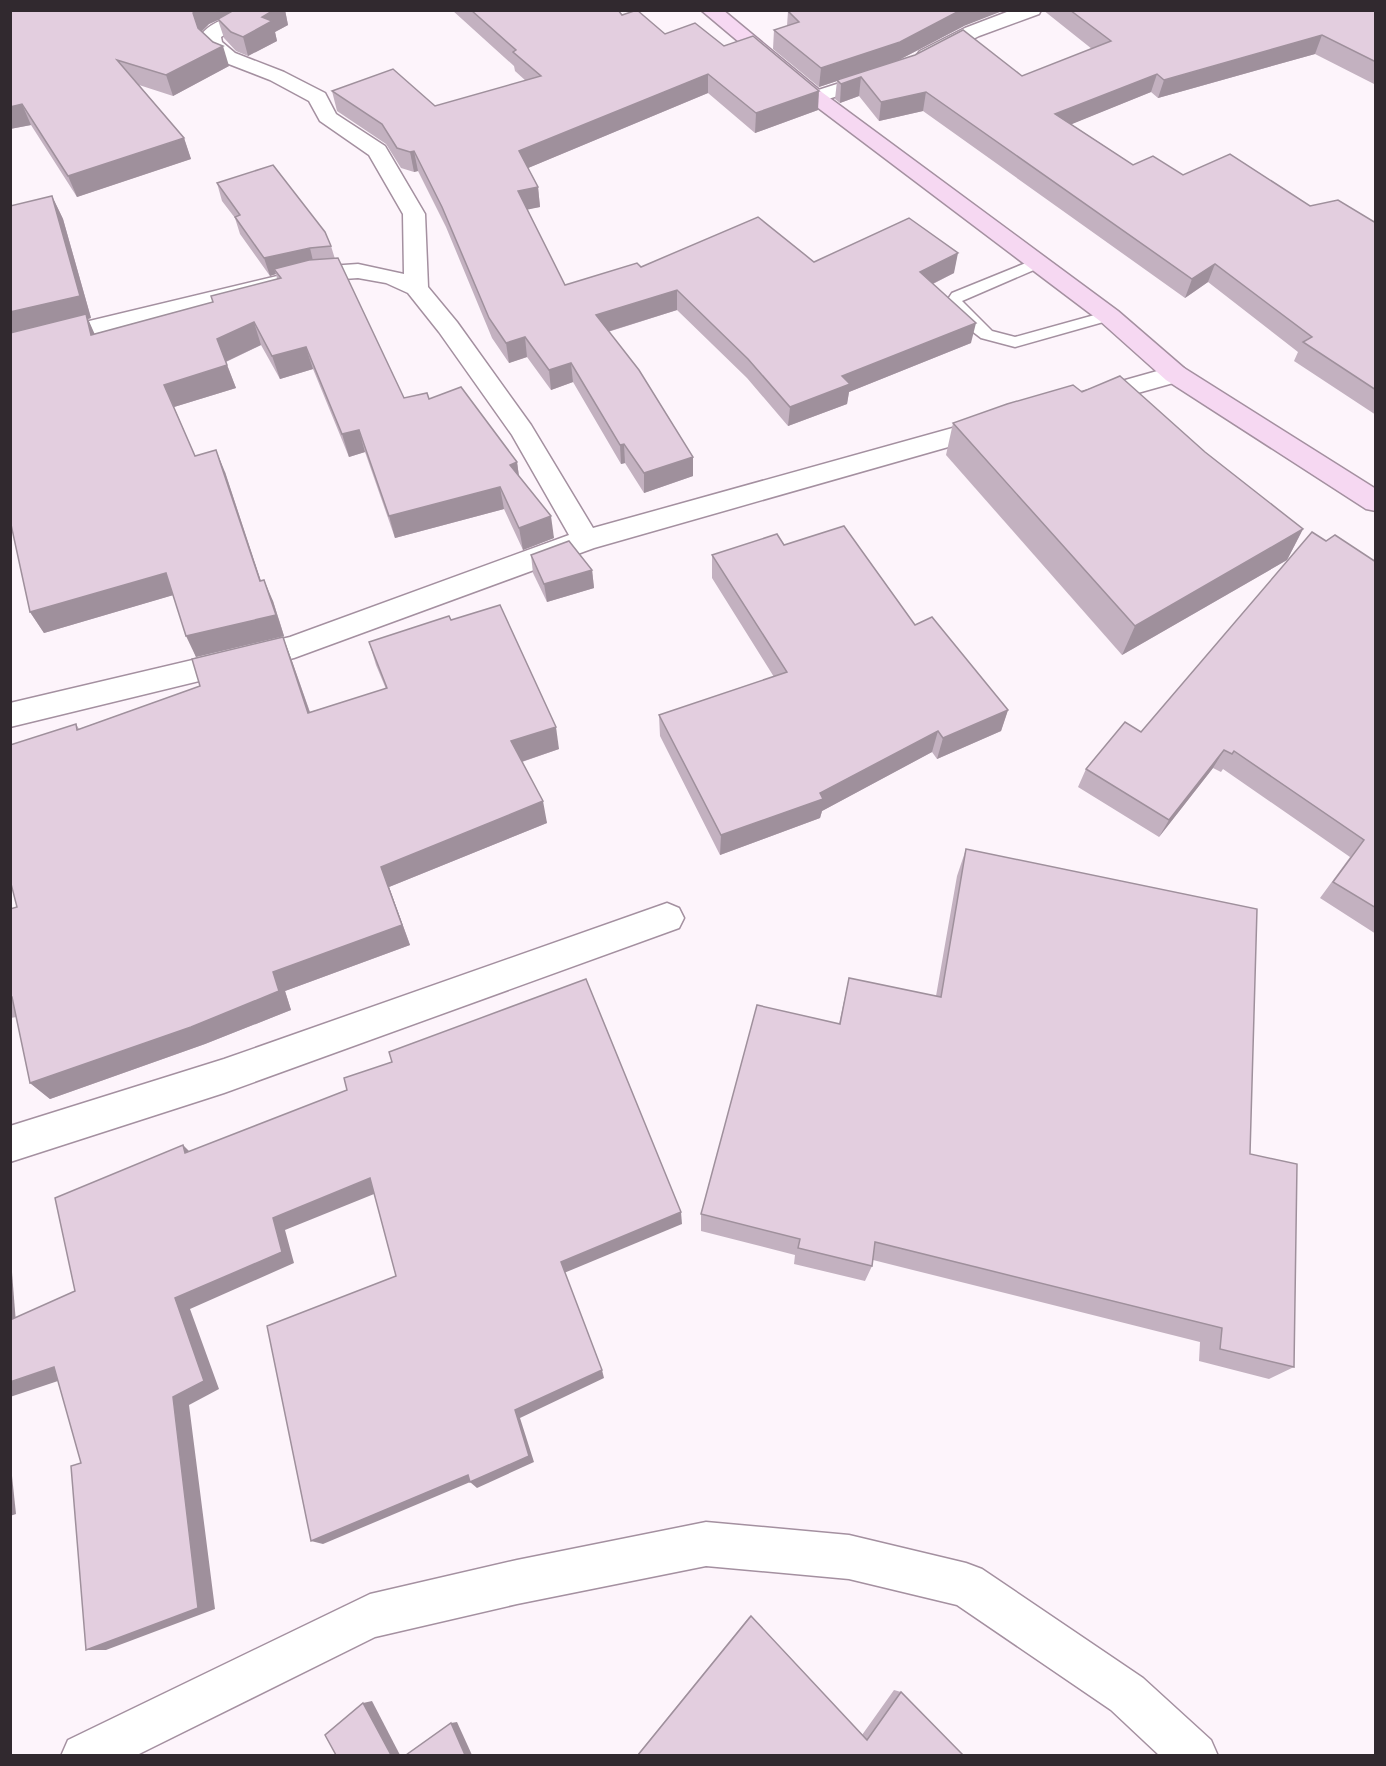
<svg xmlns="http://www.w3.org/2000/svg" width="1386" height="1766" viewBox="0 0 1386 1766" font-family="'Alegreya Sans',sans-serif">
<style>
.lines{fill:none;stroke-linecap:round;stroke-linejoin:round}
.service-casing{stroke:#a490a0;stroke-width:3}
.minor-casing{stroke:#a490a0;stroke-width:3}
.secondary-casing{stroke:#a490a0;stroke-width:3}
.service{fill:#fff;fill-rule:evenodd}
.minor{fill:#fff;fill-rule:evenodd}
.secondary{fill:#f6d8f2;fill-rule:evenodd}
.wall{fill:#c3b1c0}
.shaded-wall{fill:#9f909c}
.building{fill:#e3cedf;stroke:#9f909c;stroke-width:1.5}
</style>
<rect width="100%" height="100%" fill="#fdf4fb"/>
<g class="lines">
<g class="service-casing">
<path id="service" d="M 1038,258 L 1043,260 L 1045,263 L 1043,266 L 962,301 L 992,331 L 1015,337 L 1109,311 L 1117,316 L 1114,319 L 1015,347 L 981,338 L 968,328 L 946,302 L 952,293 Z"/>
</g>
<g class="minor-casing">
<g id="minor">
<path d="M 249,10 L 278,10 L 276,14 L 234,29 L 221,37 L 222,42 L 235,53 L 284,72 L 325,93 L 336,114 L 385,146 L 425,214 L 428,287 L 457,322 L 531,425 L 593,528 L 992,417 L 1001,420 L 1005,426 L 1001,432 L 594,548 L 294,658 L 10,727 L 10,703 L 290,637 L 569,535 L 512,435 L 439,332 L 408,293 L 386,283 L 358,278 L 315,281 L 10,356 L 10,340 L 315,267 L 358,264 L 404,274 L 403,214 L 369,155 L 320,121 L 309,101 L 270,80 L 221,61 L 206,48 L 201,35 C 211,21 233,16 249,10 Z"/>
<path d="M 1012,10 L 1041,10 L 1039,14 L 979,36 L 934,59 L 920,59 L 917,55 L 920,51 L 965,28 Z"/>
<path d="M 877,71 L 884,73 L 887,77 L 884,81 L 816,103 L 809,101 L 806,97 L 809,93 Z"/>
<path d="M 1175,366 L 1184,368 L 1188,374 L 1184,380 L 1088,407 L 1079,405 L 1075,399 L 1079,393 Z"/>
<path d="M 667,903 L 679,908 L 684,918 L 679,928 L 224,1093 L 10,1162 L 10,1126 L 224,1059 Z"/>
<path d="M 706,1522 L 849,1535 L 966,1563 L 982,1569 L 1143,1678 L 1211,1740 L 1218,1756 L 1160,1756 L 1111,1710 L 957,1605 L 849,1579 L 706,1566 L 517,1604 L 375,1637 L 135,1756 L 61,1756 L 68,1740 L 370,1594 L 517,1560 Z"/>
</g>
</g>
<g class="secondary-casing">
<path id="secondary" d="M 701,10 L 723,10 L 823,93 L 1118,311 L 1184,368 L 1376,489 L 1376,511 L 1366,509 L 1166,380 L 1100,321 L 809,101 Z"/>
</g>
<use href="#service" class="service"/>
<use href="#minor" class="minor"/>
<use href="#secondary" class="secondary"/>
</g>
<g class="wall">
<path d="M 10,10 L 285,10 L 288,25 L 275,32 L 277,41 L 248,56 L 236,51 L 224,38 L 218,20 L 209,24 L 201,32 L 229,66 L 173,96 L 139,85 L 184,138 L 191,159 L 77,197 L 31,125 L 10,129 Z"/>
<path d="M 452,10 L 618,10 L 622,15 L 665,34 L 724,46 L 818,110 L 755,133 L 708,93 L 528,168 L 538,187 L 540,207 L 527,209 L 565,285 L 641,267 L 814,262 L 954,273 L 933,284 L 971,343 L 849,392 L 847,404 L 788,426 L 747,378 L 677,310 L 608,332 L 693,476 L 644,493 L 625,463 L 621,464 L 573,382 L 551,390 L 527,357 L 509,363 L 492,338 L 446,227 L 418,171 L 414,172 L 401,168 L 386,144 L 337,111 L 332,91 L 435,106 L 526,81 L 515,71 L 514,66 Z"/>
<path d="M 1043,10 L 1376,10 L 1376,85 L 1315,54 L 1158,98 L 1151,92 L 1071,124 L 1133,165 L 1183,175 L 1310,206 L 1376,223 L 1376,415 L 1294,361 L 1298,352 L 1208,282 L 1185,298 L 923,111 L 879,121 L 859,96 L 840,103 L 835,99 L 837,81 L 819,87 L 773,49 L 774,30 L 787,26 L 788,11 L 964,26 L 899,60 L 1022,76 L 1092,49 Z"/>
<path d="M 217,183 L 331,246 L 335,259 L 404,398 L 429,399 L 517,462 L 519,476 L 554,538 L 523,550 L 504,509 L 395,538 L 365,452 L 349,457 L 313,369 L 280,379 L 261,345 L 226,362 L 236,388 L 174,407 L 195,456 L 225,472 L 261,581 L 273,601 L 284,636 L 196,657 L 173,595 L 44,633 L 30,612 L 52,196 L 63,219 L 91,318 L 88,319 L 94,334 L 213,302 L 277,279 L 276,274 L 270,276 L 240,234 L 235,218 L 222,201 Z"/>
<path d="M 1082,392 L 1205,452 L 1303,529 L 1287,560 L 1122,655 L 946,455 L 953,423 Z"/>
<path d="M 1326,541 L 1376,562 L 1376,934 L 1320,898 L 1350,857 L 1223,769 L 1221,772 L 1213,768 L 1159,837 L 1078,787 L 1086,769 L 1141,732 Z"/>
<path d="M 784,545 L 915,625 L 1008,710 L 1001,731 L 937,759 L 932,752 L 822,811 L 820,818 L 720,855 L 660,736 L 659,715 L 774,677 L 712,578 L 712,555 Z"/>
<path d="M 531,555 L 592,570 L 594,588 L 547,602 L 533,573 Z"/>
<path d="M 451,620 L 559,749 L 522,762 L 547,823 L 389,887 L 410,945 L 285,991 L 291,1010 L 205,1044 L 50,1099 L 30,1083 L 17,1017 L 10,1018 L 10,909 L 17,907 L 76,724 L 79,729 L 200,686 L 283,637 L 292,661 L 310,712 L 386,689 L 376,665 L 369,642 Z"/>
<path d="M 966,849 L 1250,1154 L 1294,1367 L 1269,1379 L 1199,1361 L 1200,1342 L 873,1260 L 872,1266 L 865,1281 L 794,1264 L 795,1255 L 701,1231 L 701,1214 L 839,1024 L 849,978 L 936,996 L 957,876 Z"/>
<path d="M 751,1616 L 862,1735 L 894,1690 L 901,1692 L 963,1755 L 637,1755 L 749,1617 Z"/>
</g>
<g class="shaded-wall">
<path d="M 196,10 L 243,10 L 229,15 L 209,24 L 199,34 L 193,13 Z"/>
<path d="M 274,10 L 285,10 L 288,25 L 275,32 L 277,41 L 248,56 L 243,37 L 262,17 Z"/>
<path d="M 961,10 L 1005,10 L 964,26 L 897,61 L 819,87 L 821,68 Z"/>
<path d="M 1322,35 L 1315,54 L 1158,98 L 1164,80 Z"/>
<path d="M 223,46 L 229,66 L 173,96 L 166,75 Z"/>
<path d="M 708,74 L 708,93 L 521,171 L 519,151 Z"/>
<path d="M 1157,74 L 1151,92 L 1050,133 L 1055,114 Z"/>
<path d="M 861,77 L 859,96 L 840,103 L 841,84 Z"/>
<path d="M 819,91 L 818,110 L 755,133 L 756,113 Z"/>
<path d="M 926,92 L 923,111 L 879,121 L 881,102 Z"/>
<path d="M 22,104 L 31,125 L 10,129 L 10,107 Z"/>
<path d="M 184,138 L 191,159 L 77,197 L 68,176 Z"/>
<path d="M 414,151 L 418,171 L 414,172 L 410,152 Z"/>
<path d="M 538,187 L 540,207 L 521,211 L 518,191 Z"/>
<path d="M 52,196 L 63,219 L 91,318 L 88,319 L 96,337 L 10,338 L 10,312 Z"/>
<path d="M 310,248 L 314,265 L 274,269 L 276,274 L 270,276 L 264,258 Z"/>
<path d="M 958,253 L 954,273 L 916,292 L 920,272 Z"/>
<path d="M 1215,264 L 1208,282 L 1185,298 L 1192,279 Z"/>
<path d="M 677,290 L 677,310 L 597,335 L 596,315 Z"/>
<path d="M 254,322 L 261,345 L 225,362 L 217,339 Z"/>
<path d="M 976,323 L 971,343 L 849,392 L 847,404 L 788,426 L 790,407 L 842,376 Z"/>
<path d="M 525,337 L 527,357 L 509,363 L 506,343 Z"/>
<path d="M 306,347 L 313,369 L 280,379 L 272,356 Z"/>
<path d="M 571,363 L 573,382 L 551,390 L 549,370 Z"/>
<path d="M 227,365 L 236,388 L 174,407 L 164,385 Z"/>
<path d="M 359,430 L 365,452 L 349,457 L 342,434 Z"/>
<path d="M 624,444 L 625,463 L 621,464 L 620,445 Z"/>
<path d="M 216,450 L 225,472 L 268,603 L 260,581 Z"/>
<path d="M 693,457 L 693,476 L 644,493 L 644,473 Z"/>
<path d="M 517,462 L 520,484 L 510,465 Z"/>
<path d="M 500,487 L 504,509 L 395,538 L 389,516 Z"/>
<path d="M 551,516 L 554,538 L 523,550 L 519,528 Z"/>
<path d="M 1303,529 L 1287,560 L 1122,655 L 1135,626 Z"/>
<path d="M 592,570 L 594,588 L 547,602 L 544,584 Z"/>
<path d="M 166,573 L 177,594 L 44,633 L 30,612 Z"/>
<path d="M 264,580 L 273,601 L 284,636 L 196,657 L 186,636 Z"/>
<path d="M 283,637 L 292,661 L 318,736 L 308,713 Z"/>
<path d="M 1008,710 L 1001,731 L 937,759 L 943,738 Z"/>
<path d="M 556,727 L 559,749 L 515,764 L 511,741 Z"/>
<path d="M 938,731 L 932,752 L 822,811 L 820,818 L 720,855 L 721,835 L 820,793 Z"/>
<path d="M 1224,750 L 1213,768 L 1159,837 L 1169,820 Z"/>
<path d="M 543,801 L 547,823 L 389,887 L 410,945 L 285,991 L 291,1010 L 205,1044 L 50,1099 L 30,1083 L 273,972 L 381,867 Z"/>
<path d="M 183,1145 L 197,1159 L 185,1153 Z"/>
<path d="M 370,1178 L 379,1192 L 285,1230 L 294,1263 L 190,1309 L 219,1389 L 189,1405 L 215,1609 L 106,1650 L 86,1650 L 173,1397 L 175,1298 L 273,1218 Z"/>
<path d="M 681,1212 L 682,1224 L 564,1273 L 561,1262 Z"/>
<path d="M 10,1247 L 17,1336 L 10,1333 Z"/>
<path d="M 54,1367 L 73,1376 L 10,1397 L 10,1382 Z"/>
<path d="M 602,1370 L 604,1378 L 520,1418 L 534,1462 L 477,1488 L 470,1482 L 475,1480 L 323,1544 L 311,1541 L 515,1410 Z"/>
<path d="M 10,1457 L 16,1514 L 10,1516 Z"/>
<path d="M 372,1701 L 400,1755 L 391,1755 L 363,1703 Z"/>
<path d="M 457,1722 L 472,1755 L 465,1755 L 451,1723 Z"/>
</g>
<g class="building">
<path d="M 10,10 L 196,10 L 193,13 L 198,28 L 213,42 L 223,46 L 166,75 L 117,60 L 184,138 L 68,176 L 22,104 L 10,107 Z"/>
<path d="M 234,10 L 274,10 L 262,17 L 272,21 L 243,37 L 231,32 L 218,19 Z"/>
<path d="M 471,10 L 618,10 L 622,15 L 637,10 L 665,34 L 695,23 L 724,46 L 753,36 L 819,91 L 756,113 L 708,74 L 519,151 L 538,187 L 518,191 L 565,285 L 637,263 L 641,267 L 758,217 L 814,262 L 909,218 L 958,253 L 920,272 L 976,323 L 842,376 L 850,384 L 790,407 L 748,359 L 677,290 L 596,315 L 639,370 L 693,457 L 644,473 L 624,444 L 620,445 L 571,363 L 549,370 L 525,337 L 506,343 L 489,318 L 442,207 L 414,151 L 410,152 L 397,148 L 382,124 L 332,91 L 393,69 L 435,106 L 541,76 L 513,52 L 516,50 Z"/>
<path d="M 791,10 L 961,10 L 900,42 L 821,68 L 774,30 L 799,22 L 788,11 Z"/>
<path d="M 1070,10 L 1376,10 L 1376,62 L 1322,35 L 1164,80 L 1157,74 L 1055,114 L 1133,165 L 1153,156 L 1183,175 L 1230,154 L 1310,206 L 1338,200 L 1376,223 L 1376,390 L 1303,342 L 1312,337 L 1215,264 L 1192,279 L 926,92 L 881,102 L 861,77 L 841,84 L 837,80 L 915,55 L 963,30 L 1022,76 L 1111,41 Z"/>
<path d="M 273,165 L 325,232 L 331,246 L 310,248 L 264,258 L 235,217 L 240,215 L 217,183 Z"/>
<path d="M 52,196 L 80,296 L 10,312 L 10,206 Z"/>
<path d="M 338,258 L 404,398 L 427,393 L 429,399 L 461,387 L 517,462 L 510,465 L 551,516 L 519,528 L 500,487 L 389,516 L 359,430 L 342,434 L 306,347 L 272,356 L 254,322 L 217,339 L 227,365 L 164,385 L 195,456 L 216,450 L 260,581 L 264,580 L 276,615 L 186,636 L 166,573 L 30,612 L 10,520 L 10,333 L 86,314 L 91,335 L 213,302 L 211,296 L 281,278 L 274,269 L 309,260 Z"/>
<path d="M 1120,376 L 1205,452 L 1303,529 L 1135,626 L 953,423 L 1007,404 L 1073,385 L 1082,392 Z"/>
<path d="M 844,526 L 915,625 L 932,617 L 1008,710 L 943,738 L 938,731 L 820,793 L 823,799 L 721,835 L 659,715 L 787,672 L 712,555 L 777,534 L 784,545 Z"/>
<path d="M 1312,532 L 1326,541 L 1335,535 L 1376,562 L 1376,908 L 1333,882 L 1364,840 L 1234,751 L 1232,754 L 1224,750 L 1169,820 L 1086,769 L 1125,722 L 1141,732 Z"/>
<path d="M 569,541 L 592,570 L 544,584 L 531,555 Z"/>
<path d="M 500,605 L 556,727 L 511,741 L 543,801 L 381,867 L 402,925 L 273,972 L 279,991 L 191,1027 L 30,1083 L 12,997 L 10,997 L 10,909 L 17,907 L 10,880 L 10,745 L 76,724 L 77,730 L 200,686 L 192,659 L 283,637 L 308,713 L 387,688 L 369,642 L 449,616 L 451,620 Z"/>
<path d="M 966,849 L 1257,909 L 1250,1154 L 1297,1164 L 1294,1367 L 1220,1349 L 1222,1328 L 875,1242 L 872,1266 L 798,1248 L 800,1239 L 701,1214 L 757,1005 L 840,1024 L 849,978 L 941,997 Z"/>
<path d="M 586,979 L 681,1212 L 561,1262 L 602,1370 L 515,1410 L 529,1456 L 470,1482 L 468,1475 L 311,1541 L 267,1326 L 396,1276 L 370,1178 L 273,1218 L 282,1252 L 175,1298 L 204,1381 L 173,1397 L 198,1608 L 86,1650 L 71,1466 L 81,1463 L 54,1367 L 10,1382 L 10,1320 L 75,1291 L 55,1198 L 183,1145 L 185,1153 L 347,1090 L 344,1078 L 392,1062 L 389,1052 Z"/>
<path d="M 751,1616 L 867,1740 L 901,1692 L 963,1755 L 638,1755 Z"/>
<path d="M 363,1703 L 391,1755 L 336,1755 L 325,1735 Z"/>
<path d="M 451,1723 L 465,1755 L 406,1755 Z"/>
</g>
<rect width="1386" height="1766" fill="none" stroke="#31292f" stroke-width="24"/>
</svg>
